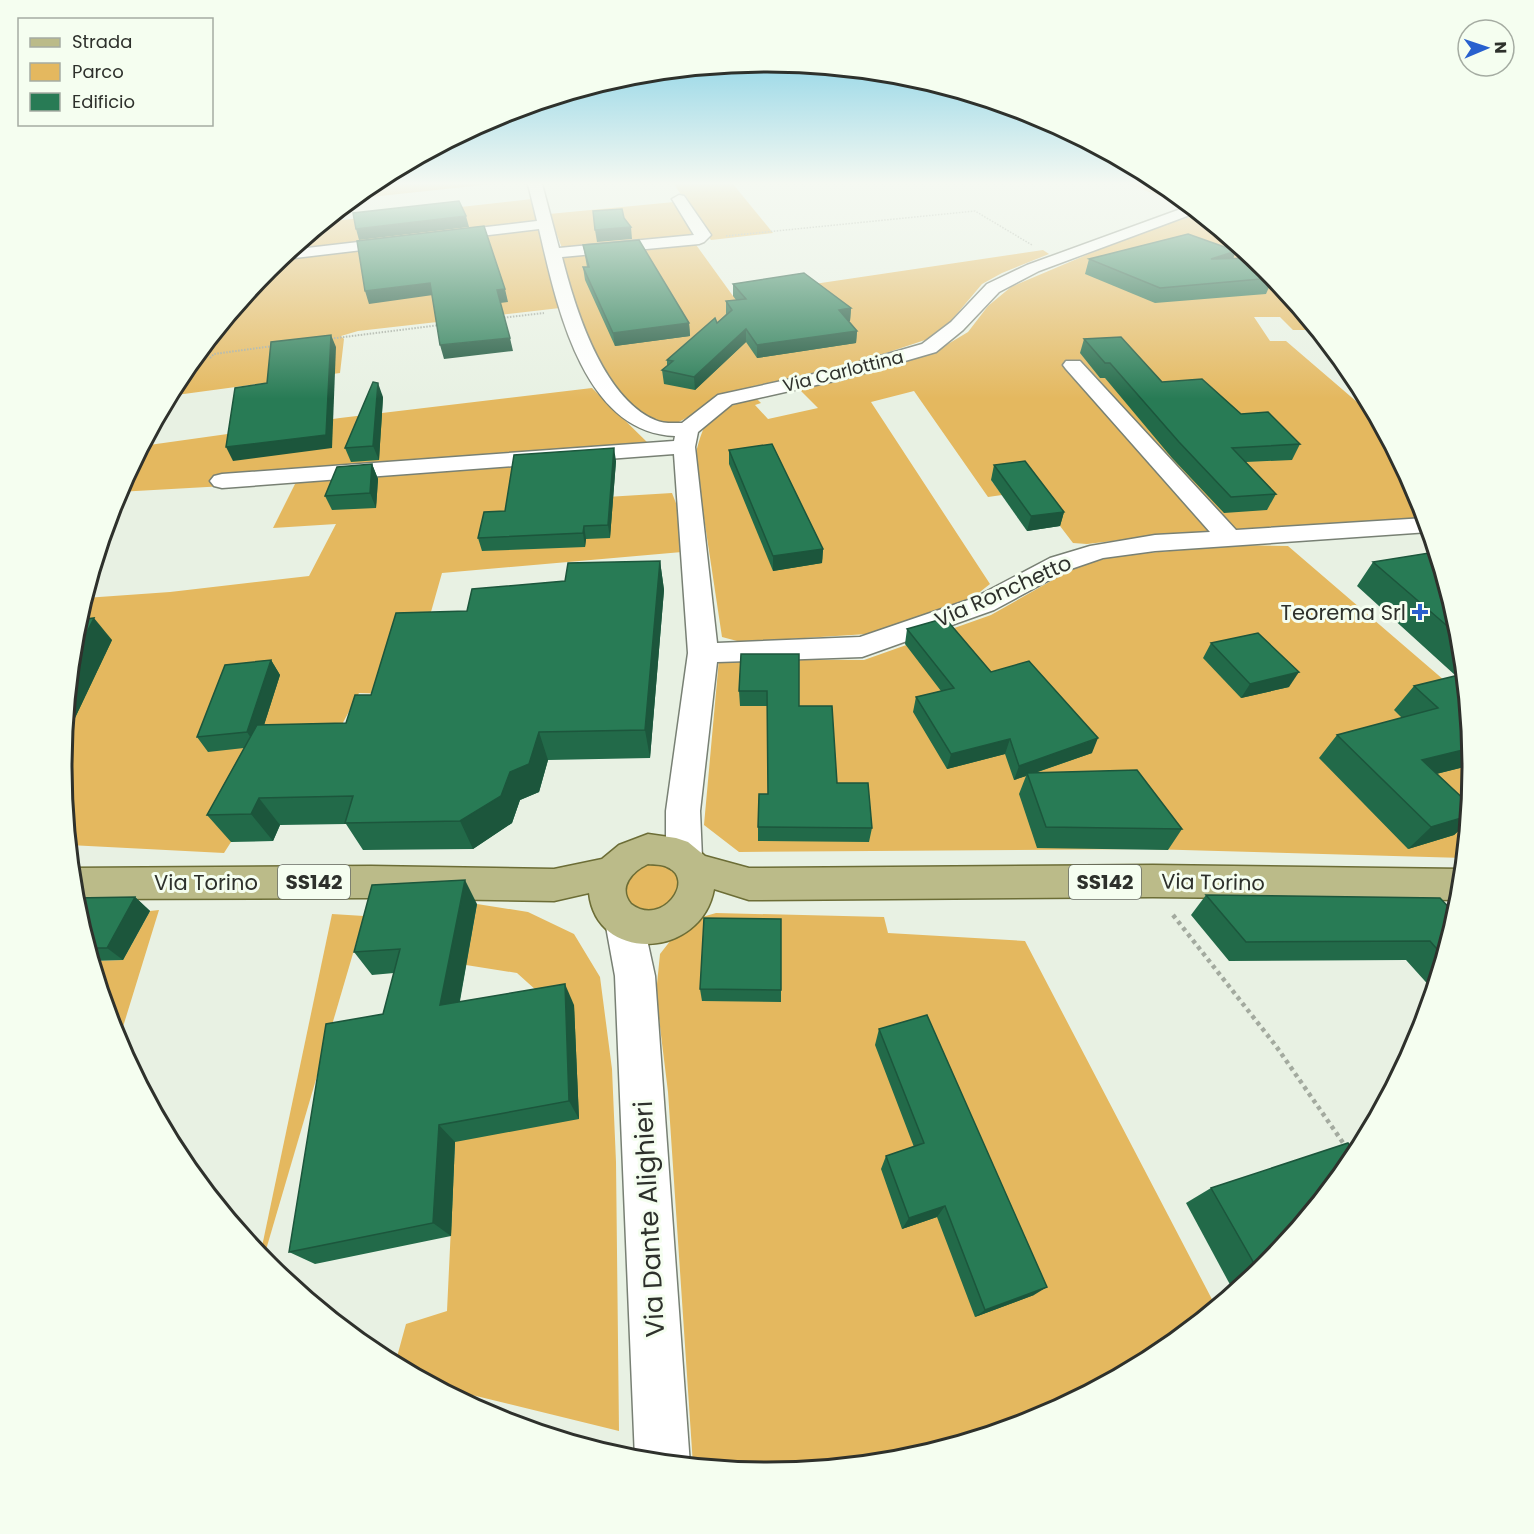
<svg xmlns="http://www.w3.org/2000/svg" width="1534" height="1534" viewBox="0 0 1534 1534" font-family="Poppins,sans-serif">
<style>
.green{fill:#e4b85f}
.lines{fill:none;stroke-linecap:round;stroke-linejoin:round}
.minor-casing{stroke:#788074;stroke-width:3}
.major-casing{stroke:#6c6d36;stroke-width:3}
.path-far2{stroke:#a3aa9f;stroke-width:1.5;stroke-dasharray:1.5 1.5;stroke-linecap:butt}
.path-far1{stroke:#a3aa9f;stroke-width:2;stroke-dasharray:1.5 1.5;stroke-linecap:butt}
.path{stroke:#a3aa9f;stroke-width:4.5;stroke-dasharray:4 4;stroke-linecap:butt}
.minor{fill:#fff;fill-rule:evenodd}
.major{fill:#bbbb89;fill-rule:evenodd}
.wall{fill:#226a49}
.shaded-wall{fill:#1c563c}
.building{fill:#287b55;stroke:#1c563c;stroke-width:1.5}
.poi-dot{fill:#2860ce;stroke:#f5fef0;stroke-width:2}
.labels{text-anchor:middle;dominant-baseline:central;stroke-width:6;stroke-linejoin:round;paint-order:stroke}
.far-street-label{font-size:18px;fill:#2e312c;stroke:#f5fef0}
.shield{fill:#f5fef0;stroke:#6a6e67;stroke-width:1.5}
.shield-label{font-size:20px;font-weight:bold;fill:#2e312c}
.street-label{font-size:21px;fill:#2e312c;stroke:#f5fef0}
.poi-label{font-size:21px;fill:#2e312c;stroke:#f5fef0;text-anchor:end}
.near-street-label{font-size:26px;fill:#2e312c;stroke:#f5fef0}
.rim{fill:none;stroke:#2e312c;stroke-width:3}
</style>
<rect width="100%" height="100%" fill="#e8f1e3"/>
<g class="green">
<path d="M 371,184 L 492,184 L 352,199 Z"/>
<path d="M 674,184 L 733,184 L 773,233 L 711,240 Z"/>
<path d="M 1127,184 L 1163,184 L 1188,204 L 1185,205 Z"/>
<path d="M 532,199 L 560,308 L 358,331 L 341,336 L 344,339 L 340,373 L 169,396 L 181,375 L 252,288 L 267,286 L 265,272 L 268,268 L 336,212 L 334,221 Z"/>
<path d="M 674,202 L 697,235 L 573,249 L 562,248 L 549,214 Z"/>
<path d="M 1200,214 L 1266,268 L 1317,330 L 1293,330 L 1280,317 L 1254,317 L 1270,341 L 1286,341 L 1378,420 L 1419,497 L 1425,518 L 1232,532 L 1072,374 L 1211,533 L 1155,536 L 1087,544 L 1073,543 L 1060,526 L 991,480 L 1002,495 L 988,497 L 914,391 L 871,402 L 990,584 L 966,603 L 867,634 L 741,642 L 722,637 L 695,458 C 706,410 712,414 755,397 L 761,403 L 755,405 L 768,419 L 818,408 L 798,388 L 844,379 L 938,350 L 968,332 L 988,306 L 1011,287 L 1138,233 Z"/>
<path d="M 694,242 L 733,296 L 1043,250 L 1049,254 L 1002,273 L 982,284 L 945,328 L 928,339 L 844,367 L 754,386 L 723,398 L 677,423 L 669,424 L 654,422 L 619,400 L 595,357 L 573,301 L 562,255 Z"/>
<path d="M 592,388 L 650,445 L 517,464 L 524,502 L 672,493 L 681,516 L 682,552 L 442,573 L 427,626 L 394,694 L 359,693 L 333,741 L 231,842 L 224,853 L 69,845 L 62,767 L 75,629 L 85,598 L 170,592 L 309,576 L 336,524 L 273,528 L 296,482 L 118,492 L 142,446 L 340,418 Z"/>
<path d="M 1237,545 L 1288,546 L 1466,699 L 1472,767 L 1464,858 L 1147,849 L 739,852 L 704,825 L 719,659 L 864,660 L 991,615 L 1074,568 L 1114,556 Z"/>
<path d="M 653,863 L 670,866 L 680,877 L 681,892 L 663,910 L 643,911 L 628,901 C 622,881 634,867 653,863 Z"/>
<path d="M 477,904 L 528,912 L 574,934 L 600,977 L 612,1069 L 616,1162 L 619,1431 L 435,1386 L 395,1364 L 406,1324 L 447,1311 L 455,1142 L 537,991 L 517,973 L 466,965 Z"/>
<path d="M 159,910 L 118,1043 L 92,961 L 123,960 L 150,911 Z"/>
<path d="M 716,913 L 884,917 L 888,933 L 1025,941 L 1216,1307 L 1159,1354 L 1037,1419 L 904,1459 L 767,1472 L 693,1465 L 668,1092 L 656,994 L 660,954 L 685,922 Z"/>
<path d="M 332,914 L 364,916 L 263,1260 L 260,1256 Z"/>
</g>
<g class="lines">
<g class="minor-casing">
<g id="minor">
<path d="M 528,184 L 542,184 L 559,248 L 694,235 L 672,199 L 679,195 L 684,196 L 711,235 L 704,242 L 699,244 L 562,257 C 575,308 602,397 655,420 C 663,424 673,423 682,423 L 718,395 L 832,370 L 922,344 L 951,322 L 987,284 L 1027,265 L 1189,206 L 1198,212 L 1039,271 L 999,292 L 963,330 L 936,352 L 843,379 L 732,404 L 698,432 L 695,447 L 717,643 L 860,637 L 974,598 L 1050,558 L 1090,546 L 1155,535 L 1210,532 L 1066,369 L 1063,365 L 1066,361 L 1080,361 L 1236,530 L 1425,518 L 1429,532 L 1155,551 L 1103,558 L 1068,570 L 994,610 L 862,657 L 717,662 L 700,811 L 702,858 L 697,869 L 684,873 L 671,869 L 666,858 L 666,811 L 688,653 L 674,454 L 222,488 L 214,486 L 210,481 L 214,476 L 222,474 L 674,441 L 675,436 C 582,433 556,302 539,229 L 278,260 L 290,250 L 537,221 Z"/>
<path d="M 624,904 L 637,909 L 643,921 L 655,976 L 690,1465 L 635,1459 L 615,976 L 605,921 L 611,909 Z"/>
</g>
</g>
<g class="major-casing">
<path id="major" d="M 648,834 L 676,838 L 688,842 L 705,856 L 749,868 L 1153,865 L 1462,869 L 1459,900 L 1153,897 L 749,900 L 714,889 C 702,958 597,965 589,893 L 554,901 L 371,898 L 74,899 L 71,868 L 371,866 L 554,869 L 602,859 L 619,845 ZM 648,864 C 654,865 662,864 667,867 C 697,879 662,928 631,904 C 617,887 633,871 648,864 Z"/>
</g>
<path class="path-far2" d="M 726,236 L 975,211 L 1032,245"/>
<g class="path-far1">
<path d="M 501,318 L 544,313"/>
<path d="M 328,339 L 440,325"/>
<path d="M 210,358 L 214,354 L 273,346"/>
</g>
<path class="path" d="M 1173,915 L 1276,1046 L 1346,1147"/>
<use href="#minor" class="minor"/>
<use href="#major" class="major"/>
</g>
<g class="wall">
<path d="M 583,245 L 689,323 L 690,336 L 615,346 L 585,280 L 583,267 L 587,267 Z"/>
<path d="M 1089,259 L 1273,278 L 1266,294 L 1155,303 L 1085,274 Z"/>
<path d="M 733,284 L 851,308 L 850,321 L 848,321 L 857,331 L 856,343 L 757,358 L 746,342 L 695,390 L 664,384 L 662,370 L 667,366 L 667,360 L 717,323 L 726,314 L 726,301 L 736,300 L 733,296 Z"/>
<path d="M 1084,339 L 1162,382 L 1241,414 L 1300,444 L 1292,460 L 1246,462 L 1276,494 L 1267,510 L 1224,513 L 1172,458 L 1105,378 L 1100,378 L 1080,353 Z"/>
<path d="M 383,397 L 379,460 L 351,462 L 345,448 Z"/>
<path d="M 729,450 L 823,549 L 822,563 L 773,571 L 729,464 Z"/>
<path d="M 616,461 L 610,538 L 586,539 L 585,547 L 482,551 L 478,538 L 505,511 Z"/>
<path d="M 372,464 L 378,479 L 376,508 L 332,510 L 325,496 Z"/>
<path d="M 994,465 L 1064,512 L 1060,526 L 1027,531 L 991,480 Z"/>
<path d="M 660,561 L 664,590 L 650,758 L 548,760 L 539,792 L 520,800 L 512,823 L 473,849 L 363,850 L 346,824 L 280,825 L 273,841 L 231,842 L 207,815 L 244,748 L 208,752 L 197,737 L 271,660 L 280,675 L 264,725 L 346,723 L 371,695 L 467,611 L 565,581 Z"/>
<path d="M 1373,562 L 1459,630 L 1472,765 L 1436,774 L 1469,804 L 1467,823 L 1454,835 L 1408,849 L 1319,758 L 1337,735 L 1402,718 L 1394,710 L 1414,686 L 1456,676 L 1357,586 Z"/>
<path d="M 75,629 L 112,640 L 74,720 L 66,721 Z"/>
<path d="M 907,629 L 991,672 L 1092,753 L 1035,773 L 1182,829 L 1168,850 L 1037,848 L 1019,794 L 1026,776 L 1014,780 L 1005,754 L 947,769 L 913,712 L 916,697 L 941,691 L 905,644 Z"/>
<path d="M 1211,643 L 1289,687 L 1241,698 L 1203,658 Z"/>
<path d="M 741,654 L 799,706 L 837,783 L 872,828 L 869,842 L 758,841 L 758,827 L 768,794 L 767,706 L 740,706 L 739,691 Z"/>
<path d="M 1206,895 L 1456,915 L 1433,990 L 1406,960 L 1229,961 L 1191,915 Z"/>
<path d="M 135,897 L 150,911 L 123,960 L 92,961 L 75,904 Z"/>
<path d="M 477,904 L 460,1001 L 574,1005 L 579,1119 L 455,1142 L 451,1236 L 315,1264 L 289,1252 L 383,1014 L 394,973 L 372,975 L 354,952 Z"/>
<path d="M 700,989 L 781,990 L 781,1002 L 702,1001 Z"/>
<path d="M 879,1029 L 1034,1295 L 975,1317 L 937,1217 L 902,1229 L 881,1169 L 886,1156 L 914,1147 L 875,1045 Z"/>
<path d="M 1412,1050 L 1406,1060 L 1403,1056 Z"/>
<path d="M 1211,1188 L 1266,1266 L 1234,1292 L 1186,1203 Z"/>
</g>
<g class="shaded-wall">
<path d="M 466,216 L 469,227 L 359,240 L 356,229 Z"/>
<path d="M 631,227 L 632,239 L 597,242 L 595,230 Z"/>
<path d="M 1236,251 L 1231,265 L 1211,259 Z"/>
<path d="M 430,283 L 433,295 L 369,304 L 365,291 Z"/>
<path d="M 505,289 L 508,302 L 500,303 L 497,290 Z"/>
<path d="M 851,308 L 850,321 L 838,323 L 839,310 Z"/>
<path d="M 689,323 L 690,336 L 615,346 L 613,333 Z"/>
<path d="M 746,329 L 746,342 L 695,390 L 694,377 Z"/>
<path d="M 857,331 L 856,343 L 757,358 L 757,345 Z"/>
<path d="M 331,335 L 336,347 L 332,448 L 233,461 L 226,447 Z"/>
<path d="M 510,338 L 513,351 L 444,359 L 440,345 Z"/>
<path d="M 378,383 L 383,397 L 379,460 L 373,446 Z"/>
<path d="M 614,448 L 616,461 L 610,538 L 608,525 Z"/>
<path d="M 372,464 L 378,479 L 376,508 L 370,493 Z"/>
<path d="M 1064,512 L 1060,526 L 1027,531 L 1031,516 Z"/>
<path d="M 584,526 L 586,539 L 585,547 L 583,533 Z"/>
<path d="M 823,549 L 822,563 L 773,571 L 773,556 Z"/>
<path d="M 660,561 L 664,590 L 650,758 L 645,730 Z"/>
<path d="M 94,618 L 112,640 L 74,720 L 67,713 L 72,662 Z"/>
<path d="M 271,660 L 280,675 L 257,747 L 247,732 Z"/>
<path d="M 1299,672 L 1289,687 L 1241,698 L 1250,684 Z"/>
<path d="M 539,732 L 548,760 L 539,792 L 520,800 L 512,823 L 473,849 L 460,821 L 510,772 Z"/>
<path d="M 1098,738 L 1092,753 L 1028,775 L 1027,773 L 1026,776 L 1014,780 L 1019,766 Z"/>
<path d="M 1010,739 L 1005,754 L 947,769 L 951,754 Z"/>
<path d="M 1470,745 L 1472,765 L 1400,783 L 1422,760 Z"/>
<path d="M 259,798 L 280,825 L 273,841 L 251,814 Z"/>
<path d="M 1468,816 L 1467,823 L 1454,835 L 1408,849 L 1431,827 Z"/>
<path d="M 465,880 L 477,904 L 455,1026 L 440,1005 Z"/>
<path d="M 135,897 L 150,911 L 123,960 L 107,948 Z"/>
<path d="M 565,984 L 574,1005 L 579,1119 L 569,1101 Z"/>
<path d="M 439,1125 L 455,1142 L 451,1236 L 433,1223 Z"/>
<path d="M 945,1206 L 937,1217 L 902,1229 L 909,1218 Z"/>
<path d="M 1047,1287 L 1034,1295 L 975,1317 L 985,1310 Z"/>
</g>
<g class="building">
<path d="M 459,201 L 466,216 L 356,229 L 353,213 Z"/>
<path d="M 622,209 L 624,218 L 631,227 L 595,230 L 593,211 Z"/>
<path d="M 484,226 L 505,289 L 497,290 L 510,338 L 440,345 L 430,283 L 365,291 L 357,241 Z"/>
<path d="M 1188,234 L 1236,251 L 1211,259 L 1253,258 L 1266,268 L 1273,276 L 1273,278 L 1160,288 L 1089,259 Z"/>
<path d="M 639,240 L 689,323 L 613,333 L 583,267 L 589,267 L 583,245 Z"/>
<path d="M 804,273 L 851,308 L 839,310 L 857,331 L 757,345 L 746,329 L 694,377 L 662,370 L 673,361 L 667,360 L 715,318 L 717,323 L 732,310 L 726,301 L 746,299 L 733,284 Z"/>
<path d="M 331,335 L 326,435 L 226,447 L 235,388 L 267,383 L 271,342 Z"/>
<path d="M 1121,337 L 1162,382 L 1202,379 L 1241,414 L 1268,412 L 1300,444 L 1232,448 L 1276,494 L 1231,497 L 1179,442 L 1110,363 L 1105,363 L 1084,339 Z"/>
<path d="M 373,382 L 378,383 L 373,446 L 345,448 Z"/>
<path d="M 772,444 L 823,549 L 773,556 L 729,450 Z"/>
<path d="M 614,448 L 608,525 L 584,526 L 583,533 L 478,538 L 484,512 L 505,511 L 514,455 Z"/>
<path d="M 1025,461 L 1064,512 L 1031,516 L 994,465 Z"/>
<path d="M 372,464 L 370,493 L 325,496 L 337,467 Z"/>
<path d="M 1435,552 L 1459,630 L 1460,637 L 1373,562 Z"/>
<path d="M 660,561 L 645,730 L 539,732 L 529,764 L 510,772 L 501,796 L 460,821 L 345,823 L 353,796 L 259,798 L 251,814 L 207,815 L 257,725 L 346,723 L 355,695 L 371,695 L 396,613 L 467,611 L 472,589 L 565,581 L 568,563 Z"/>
<path d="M 94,618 L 72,662 L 75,629 L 78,620 Z"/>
<path d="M 945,618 L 991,672 L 1029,661 L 1098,738 L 1019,766 L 1010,739 L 951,754 L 916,697 L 954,688 L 907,629 Z"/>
<path d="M 1258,633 L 1299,672 L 1250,684 L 1211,643 Z"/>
<path d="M 741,654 L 799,654 L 799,706 L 832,706 L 837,783 L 868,783 L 872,828 L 758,827 L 759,794 L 768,794 L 767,691 L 739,691 Z"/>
<path d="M 271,660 L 247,732 L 197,737 L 225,665 Z"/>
<path d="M 1463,674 L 1471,748 L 1422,760 L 1469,804 L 1468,816 L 1431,827 L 1337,735 L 1438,708 L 1414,686 Z"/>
<path d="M 1137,770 L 1182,829 L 1046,827 L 1027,773 Z"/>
<path d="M 465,880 L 440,1005 L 565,984 L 569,1101 L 439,1125 L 433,1223 L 289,1252 L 326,1024 L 383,1014 L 400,949 L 354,952 L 372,885 Z"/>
<path d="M 1206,895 L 1440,898 L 1456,915 L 1443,956 L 1430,941 L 1246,942 Z"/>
<path d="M 135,897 L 107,948 L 88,948 L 75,904 L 74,898 Z"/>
<path d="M 704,918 L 781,919 L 781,990 L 700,989 Z"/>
<path d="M 927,1015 L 1047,1287 L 985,1310 L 945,1206 L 909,1218 L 886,1156 L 924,1143 L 879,1029 Z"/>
<path d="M 1348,1143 L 1356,1154 L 1353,1159 L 1266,1266 L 1259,1272 L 1211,1188 Z"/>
</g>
<linearGradient id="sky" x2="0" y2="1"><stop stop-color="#6dc8e2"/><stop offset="0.46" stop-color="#f5f9f2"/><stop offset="1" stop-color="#f5f9f2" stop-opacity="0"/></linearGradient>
<rect width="1534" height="399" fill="url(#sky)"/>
<path class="poi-dot" d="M1417 603h6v6h6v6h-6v6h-6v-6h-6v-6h6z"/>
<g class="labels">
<g class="far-street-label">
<text transform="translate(843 371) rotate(-14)">Via Carlottina</text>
</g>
<g class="shield">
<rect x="278" y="865" width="72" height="34" rx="4.5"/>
<rect x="1069" y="865" width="72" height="34" rx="4.5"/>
</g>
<g class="shield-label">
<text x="314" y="882">SS142</text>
<text x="1105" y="882">SS142</text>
</g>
<g class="street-label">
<text transform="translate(1003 591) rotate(-24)">Via Ronchetto</text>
<text x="206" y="882">Via Torino</text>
<text transform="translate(1213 882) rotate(1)">Via Torino</text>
</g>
<g class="poi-label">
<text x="1406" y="612">Teorema Srl</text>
</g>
<g class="near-street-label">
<text transform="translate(649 1219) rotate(-93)">Via Dante Alighieri</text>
</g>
</g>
<path d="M0 0H1534V1534H0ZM72 767a695 695 0 1 1 1390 0a695 695 0 1 1-1390 0Z" fill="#f5fef0" fill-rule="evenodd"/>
<path class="rim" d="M72 767a695 695 0 1 1 1390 0a695 695 0 1 1-1390 0Z"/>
<rect x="18" y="18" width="195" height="108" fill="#f5fef0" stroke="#a5aca2" stroke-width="1.5"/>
<rect x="30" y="38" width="30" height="9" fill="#bbbb89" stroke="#a5aca2" stroke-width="1.5"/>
<text x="72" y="48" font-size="18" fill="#2e312c">Strada</text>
<rect x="30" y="63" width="30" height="18" fill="#e4b85f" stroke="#a5aca2" stroke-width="1.5"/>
<text x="72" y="78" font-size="18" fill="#2e312c">Parco</text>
<rect x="30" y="93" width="30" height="18" fill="#287b55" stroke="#a5aca2" stroke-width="1.5"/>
<text x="72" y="108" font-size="18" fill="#2e312c">Edificio</text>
<g transform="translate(1486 48) rotate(88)"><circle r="28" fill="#f5fef0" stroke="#a5aca2" stroke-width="1.5"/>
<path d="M0-4.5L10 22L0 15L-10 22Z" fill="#2860ce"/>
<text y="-9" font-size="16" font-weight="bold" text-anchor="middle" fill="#2e312c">N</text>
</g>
</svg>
